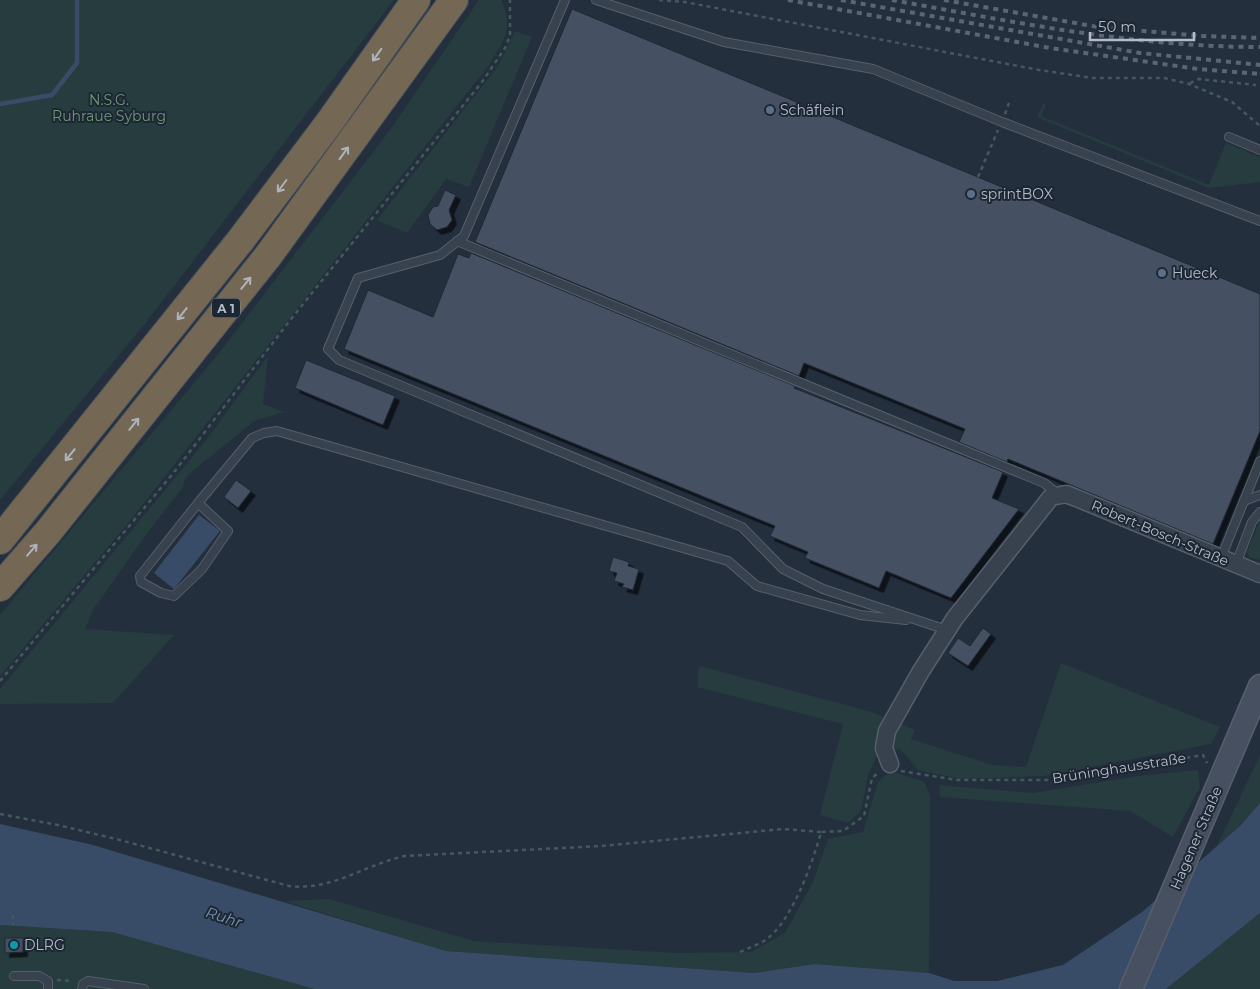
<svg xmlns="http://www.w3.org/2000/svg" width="1260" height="989" viewBox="0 0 1260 989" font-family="Montserrat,sans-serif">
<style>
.green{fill:#263c3f}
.water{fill:#394c67}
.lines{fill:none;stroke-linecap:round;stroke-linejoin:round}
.stream{stroke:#394c67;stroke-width:4.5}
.building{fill:#455162;stroke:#1f2835;filter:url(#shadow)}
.service-casing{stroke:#565f6c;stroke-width:10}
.minor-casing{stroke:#565f6c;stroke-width:19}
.secondary-casing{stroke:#565f6c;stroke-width:25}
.motorway-casing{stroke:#434c59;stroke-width:30}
.path{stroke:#44595c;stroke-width:2.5;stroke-dasharray:4 4;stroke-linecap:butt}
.service{stroke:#38414e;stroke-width:8}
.minor{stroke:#38414e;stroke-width:16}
.secondary{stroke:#465061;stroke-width:22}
.motorway{stroke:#746855;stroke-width:28}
.rail{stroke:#5a6575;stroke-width:4;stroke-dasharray:5 5;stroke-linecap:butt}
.oneway{stroke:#aeb4bd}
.service-dot{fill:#5c6f8a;stroke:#1d2633;stroke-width:2}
.culture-dot{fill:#0f9aa8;stroke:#1d2633;stroke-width:2}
.labels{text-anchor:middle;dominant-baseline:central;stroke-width:4;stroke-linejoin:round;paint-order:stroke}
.shield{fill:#1d2633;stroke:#878f9c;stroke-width:1}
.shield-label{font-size:12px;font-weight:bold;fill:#b4bcc9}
.park-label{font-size:14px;fill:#6b9a76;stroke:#1d2633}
.poi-label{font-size:14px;fill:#b4bcc9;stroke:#1d2633;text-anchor:start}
.street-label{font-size:14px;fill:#b4bcc9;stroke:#1d2633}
.water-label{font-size:15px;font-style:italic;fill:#7c92b1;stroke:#1d2633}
</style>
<defs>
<filter id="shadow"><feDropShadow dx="4.5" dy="4.5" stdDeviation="0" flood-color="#0009"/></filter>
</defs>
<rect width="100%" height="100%" fill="#242f3e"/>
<g class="green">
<path d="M 0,0 L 394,0 L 147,321 L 0,500 Z"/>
<path d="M 479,0 L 501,0 C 514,29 504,41 489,65 L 129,522 L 0,676 L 0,615 L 219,353 L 390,130 Z"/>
<path d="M 515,31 L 532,37 L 469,187 L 446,179 L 407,233 L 377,220 L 498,66 Z"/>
<path d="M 1043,104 L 1046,105 L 1041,116 L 1209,185 L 1226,143 L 1260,157 L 1260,182 L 1209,188 L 1037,117 Z"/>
<path d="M 268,356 L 263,404 L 284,412 L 254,421 L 188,475 L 184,481 L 183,487 L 148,532 L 93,610 L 85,629 L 174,635 L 113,703 L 0,704 L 0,689 L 203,444 Z"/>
<path d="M 1260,520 L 1260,560 L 1249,557 L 1247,552 Z"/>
<path d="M 1061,663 L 1220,727 L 1211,744 L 1044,776 L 961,779 L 918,770 L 900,749 L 879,751 L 868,775 L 861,811 L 848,823 L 820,815 L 843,724 L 697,687 L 699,666 L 872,712 L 915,730 L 911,739 L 992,765 L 1026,767 Z"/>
<path d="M 1260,755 L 1260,803 L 1241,825 L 1217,846 Z"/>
<path d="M 1198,770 L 1200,787 L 1173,837 L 1130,811 L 940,797 L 939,785 L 1033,793 L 1138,776 Z"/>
<path d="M 891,771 L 924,782 L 930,796 L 929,973 L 815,964 L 754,973 L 446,951 L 284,901 L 329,899 L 474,941 L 677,953 L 751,952 L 785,933 L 813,882 L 828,839 L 863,832 L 878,782 Z"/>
<path d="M 1260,913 L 1260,989 L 1166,989 Z"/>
<path d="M 0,925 L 112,932 L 314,989 L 0,989 Z"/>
</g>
<g class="water">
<path d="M 199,515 L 220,531 L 174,589 L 154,573 Z"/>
<path d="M 1260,803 L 1260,913 L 1166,989 L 314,989 L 112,932 L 0,925 L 0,824 L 93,845 L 446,951 L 754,973 L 815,964 L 929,973 L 954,981 L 997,981 L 1063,965 L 1142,912 L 1241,825 Z"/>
</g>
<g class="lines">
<path class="stream" d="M 0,104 L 52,95 L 77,63 L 77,0"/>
</g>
<g class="building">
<path d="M 572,9 L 1260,294 L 1260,431 L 1213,544 L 1008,459 L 1007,462 L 959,442 L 965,429 L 804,363 L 799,376 L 475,242 Z"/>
<path d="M 445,190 L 456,195 L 449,210 L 452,220 L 447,227 L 437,230 L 430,224 L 428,215 L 433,207 L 438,206 Z"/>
<path d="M 471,253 L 795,386 L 794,388 L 1003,472 L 992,498 L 1019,509 L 951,598 L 886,571 L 879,588 L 805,558 L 808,552 L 770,536 L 775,526 L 344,349 L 368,290 L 433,317 L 458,254 L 469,258 Z"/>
<path d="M 306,360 L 395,396 L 383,425 L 295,388 Z"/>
<path d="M 236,480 L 251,491 L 238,508 L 224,497 Z"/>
<path d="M 613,557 L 629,562 L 628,566 L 639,569 L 633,590 L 622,587 L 624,584 L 614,581 L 617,573 L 609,571 Z"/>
<path d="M 983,628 L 991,634 L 968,666 L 948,653 L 958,638 L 970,646 Z"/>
<path d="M 5,938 L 23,938 L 23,952 L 5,953 Z"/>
</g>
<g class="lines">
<g class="service-casing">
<g id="service">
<path d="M 565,0 L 464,236 L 440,255 L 358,278 L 328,349 L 339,360 L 742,527 L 783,569 L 823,589 L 947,630"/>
<path d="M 596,0 L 724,42 L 873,69 L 1002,122 L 1260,221"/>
<path d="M 1229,137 L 1260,150"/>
<path d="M 457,241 L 1044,483 L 1058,494"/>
<path d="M 1244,501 L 1260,495"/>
<path d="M 198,503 L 140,576 L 141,582 L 161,593 L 174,596 L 202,569 L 228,531 L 198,503 L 252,438 L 264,433 L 277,431 L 728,561 L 757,586 L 860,615 L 906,620"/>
<path d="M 1221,558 L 1260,461"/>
<path d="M 1236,564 L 1252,522 L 1260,512"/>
<path d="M 14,976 L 39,976 L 48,981 L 48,989"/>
<path d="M 82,989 L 83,984 L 88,981 L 144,989"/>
</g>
</g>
<g class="minor-casing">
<path id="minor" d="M 890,764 L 884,748 L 887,731 L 921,671 L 955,618 L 1051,497 L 1066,494 L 1074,497 L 1260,574"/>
</g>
<g class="secondary-casing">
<path id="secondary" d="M 1131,989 L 1260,686"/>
</g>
<g class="motorway-casing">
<g id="motorway">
<path d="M 0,540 L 240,241 L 329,123 L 416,0"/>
<path d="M 0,587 L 48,532 L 268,256 L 454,0"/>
</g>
</g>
<g class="path">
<path d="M 659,0 L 685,2 L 1039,70 L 1093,78 L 1164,78 L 1189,84 L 1232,102 L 1260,126"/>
<path d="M 1190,83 L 1199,79 L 1256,85"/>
<path d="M 1005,114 L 1009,103"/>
<path d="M 978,177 L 998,130"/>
<path d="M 0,681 L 175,471 L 291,319 L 482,82 L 505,48 L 510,36 L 510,0"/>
<path d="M 901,771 L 957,780 L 1058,780 L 1203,755 L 1207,763"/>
<path d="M 0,814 L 58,825 L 120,840 L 289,886 C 332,891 364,865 405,856 L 601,846 L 783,829 L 821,832"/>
<path d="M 13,915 L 13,925"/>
<path d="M 740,952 C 748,948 757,945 764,941 C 791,924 813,862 821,832 L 843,831 L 864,816 L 872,778 L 878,773"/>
<path d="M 57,980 L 73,981"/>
</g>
<use href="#service" class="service"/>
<use href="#minor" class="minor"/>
<use href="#secondary" class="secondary"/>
<use href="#motorway" class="motorway"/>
<g class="rail">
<path d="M 788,0 L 1050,48 L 1198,69 L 1260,74"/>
<path d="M 841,0 L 1140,53 L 1260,65"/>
<path d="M 892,0 C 1014,22 1135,47 1260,47"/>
<path d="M 944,0 L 1098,27 L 1201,36 L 1260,38"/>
</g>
</g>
<defs><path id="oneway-shaft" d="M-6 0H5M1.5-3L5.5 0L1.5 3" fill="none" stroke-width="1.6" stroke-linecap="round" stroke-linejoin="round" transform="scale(1.25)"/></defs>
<g class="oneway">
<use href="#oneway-shaft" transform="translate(377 55) rotate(125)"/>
<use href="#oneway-shaft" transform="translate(344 153) rotate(-54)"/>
<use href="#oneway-shaft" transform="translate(282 186) rotate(127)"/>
<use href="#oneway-shaft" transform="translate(246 283) rotate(-51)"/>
<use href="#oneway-shaft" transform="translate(182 314) rotate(129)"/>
<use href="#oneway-shaft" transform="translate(134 424) rotate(-51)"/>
<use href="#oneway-shaft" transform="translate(70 455) rotate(129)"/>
<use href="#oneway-shaft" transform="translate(32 550) rotate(-49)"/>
</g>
<g class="service-dot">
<circle cx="770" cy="110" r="5"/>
<circle cx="971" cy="194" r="5"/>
<circle cx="1162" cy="273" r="5"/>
</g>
<circle class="culture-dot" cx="14" cy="945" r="5"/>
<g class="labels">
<rect class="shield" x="212" y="298.5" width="28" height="19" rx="4"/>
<g class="shield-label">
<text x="226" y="308">A 1</text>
</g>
<g class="park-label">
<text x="109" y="100">N.S.G.<tspan x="109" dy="16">Ruhraue Syburg</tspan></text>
</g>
<g class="poi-label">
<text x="780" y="110">Schäflein</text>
<text x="981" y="194">sprintBOX</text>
<text x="1172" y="273">Hueck</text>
<text x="24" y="945">DLRG</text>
</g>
<g class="street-label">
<text transform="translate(1160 533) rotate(23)">Robert-Bosch-Straße</text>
<text transform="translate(1119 768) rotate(-9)">Brüninghausstraße</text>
<text transform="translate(1196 838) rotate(-67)">Hagener Straße</text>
</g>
<g class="water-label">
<text transform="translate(224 917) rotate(18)">Ruhr</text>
</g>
</g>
<path d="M1090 32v8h104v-8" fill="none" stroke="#b4bcc9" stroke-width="2.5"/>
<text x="1098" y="32" font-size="15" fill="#b4bcc9" stroke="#1d2633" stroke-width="4" paint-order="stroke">50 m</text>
</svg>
